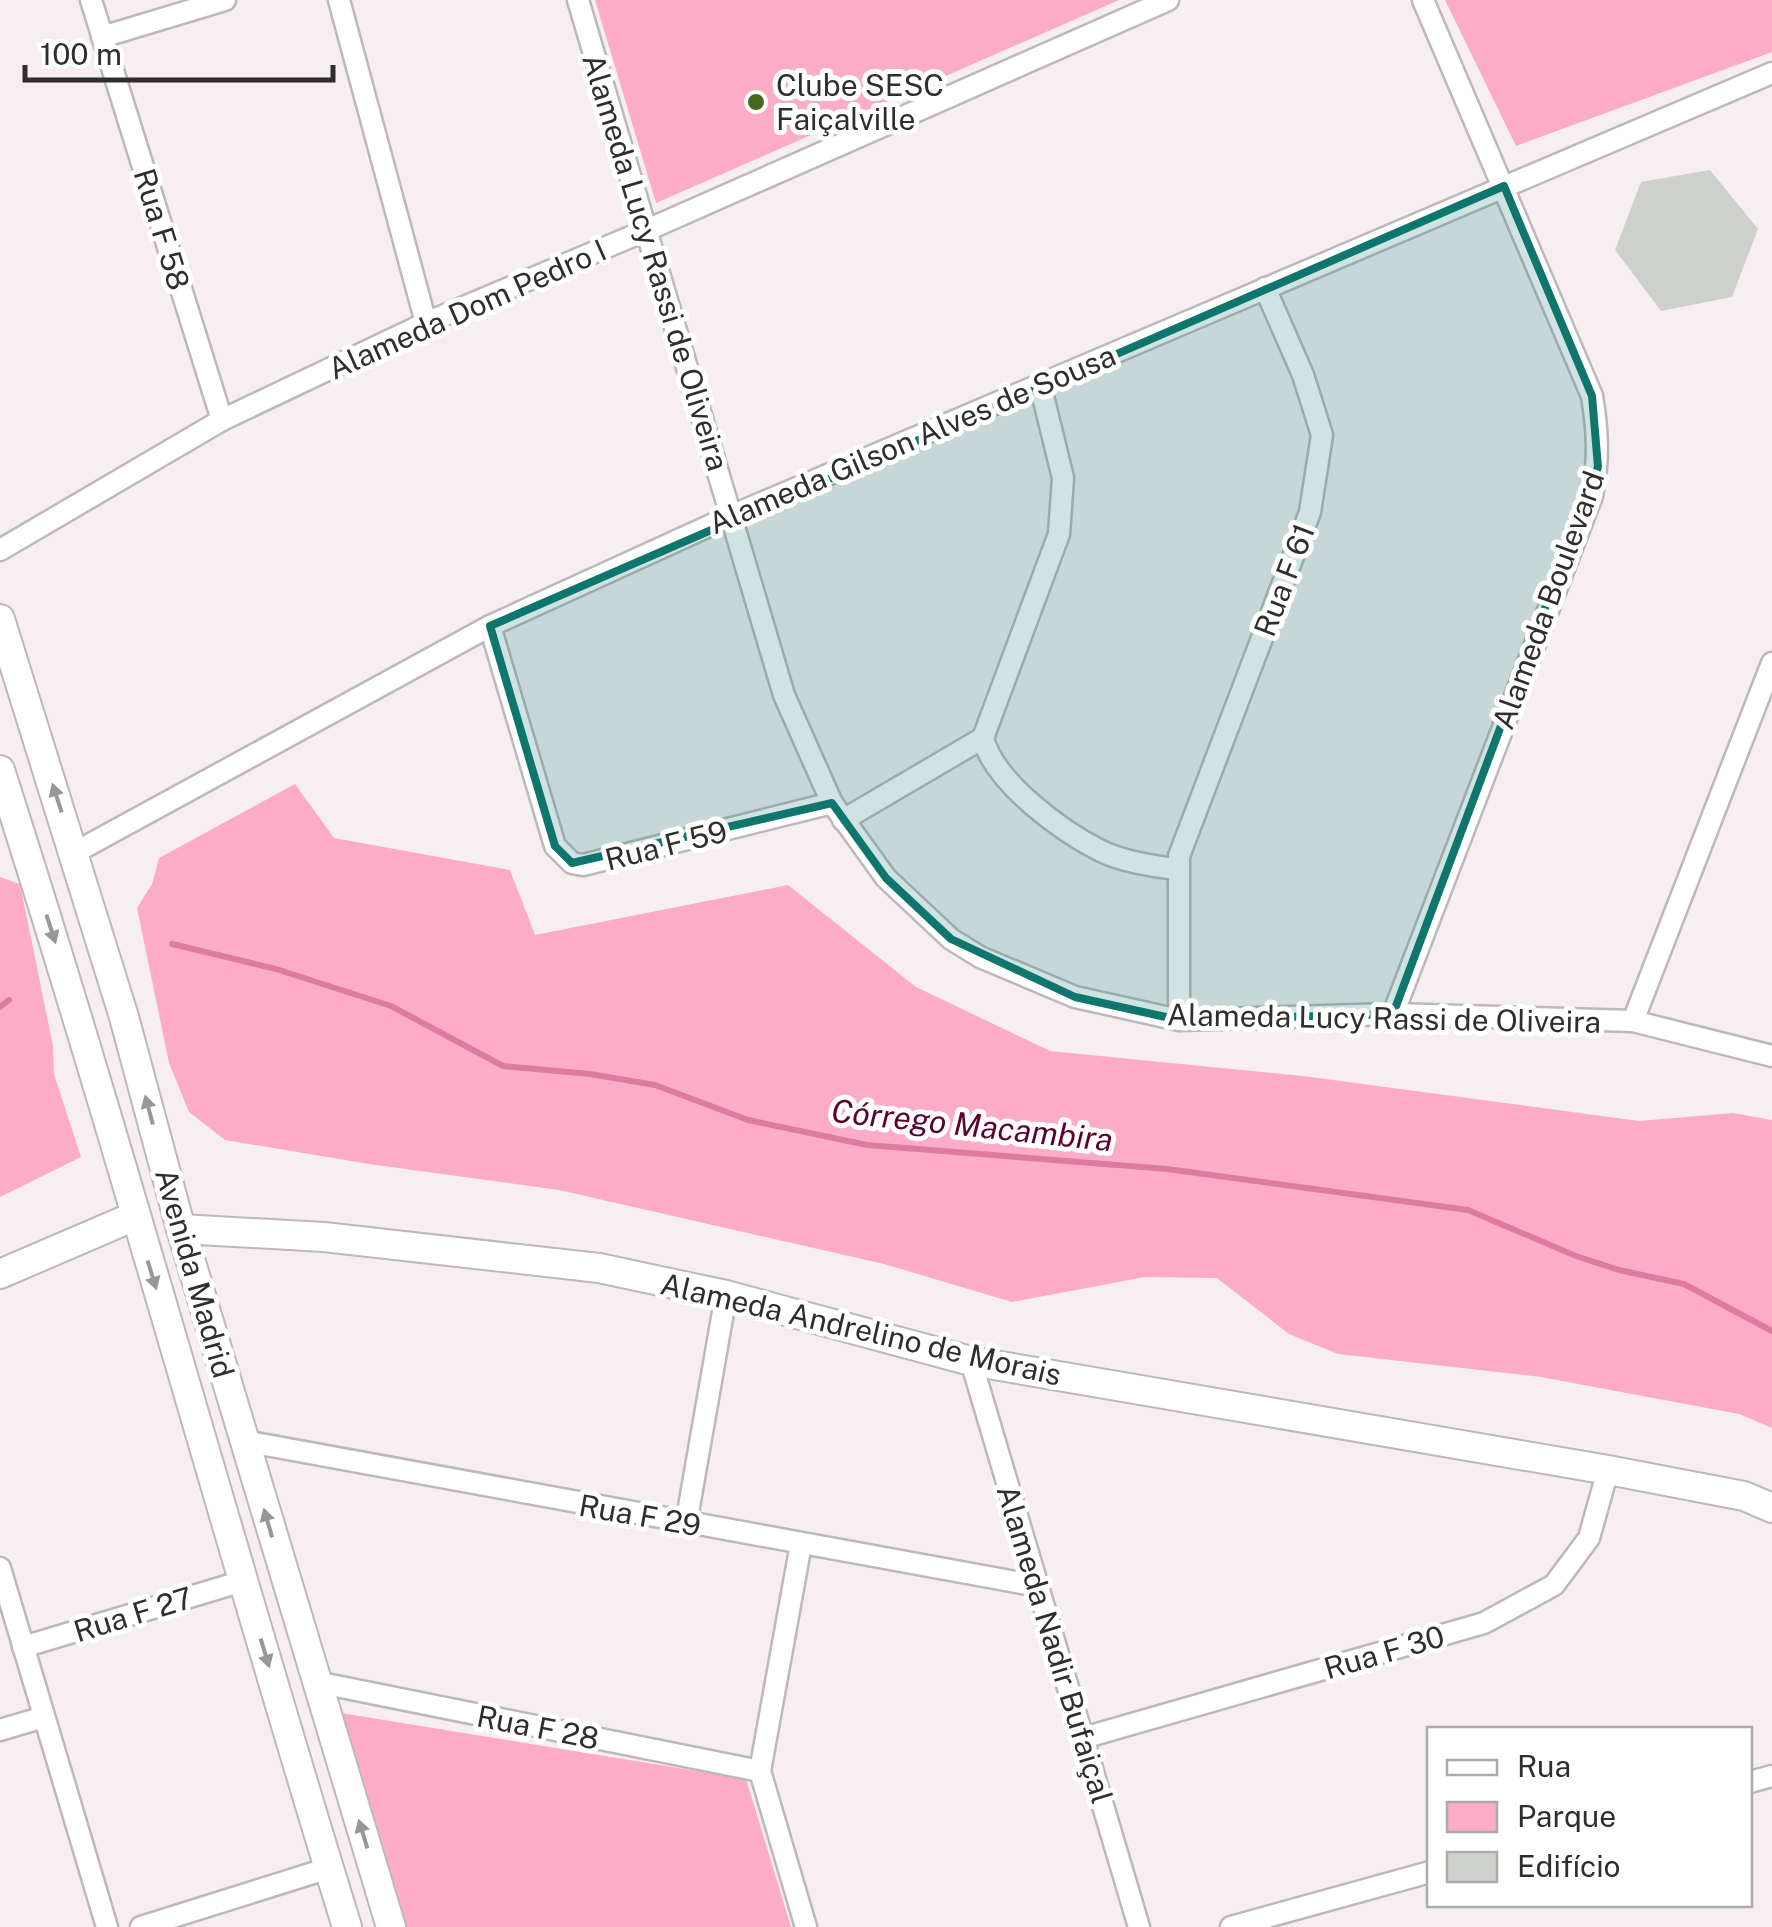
<svg xmlns="http://www.w3.org/2000/svg" width="1772" height="1927" viewBox="0 0 1772 1927" font-family="'Public Sans',sans-serif">
<style>
.green{fill:#fdacc8}
.lines{fill:none;stroke-linecap:round;stroke-linejoin:round}
.stream{stroke:#de7ba1;stroke-width:6}
.building{fill:#ced1cb}
.street-casing{stroke:#bfb8ba;stroke-width:25}
.secondary-casing{stroke:#bfb8ba;stroke-width:32}
.street{stroke:#fff;stroke-width:20}
.secondary{stroke:#fff;stroke-width:28}
.oneway{fill:#989696}
.marked{fill:#0f766e;fill-opacity:0.2;stroke:#0f766e;stroke-width:8;stroke-linejoin:round}
.poi-dot{fill:#45671e;stroke:#fff;stroke-width:4}
.labels{text-anchor:middle;dominant-baseline:central;stroke-width:10;stroke-linejoin:round;paint-order:stroke}
.poi-label{font-size:30px;fill:#302d2e;stroke:#fff;text-anchor:start}
.street-label{font-size:30px;fill:#302d2e;stroke:#fff}
.water-label{font-size:32px;font-style:italic;fill:#5b0030;stroke:#fff}
</style>
<rect width="100%" height="100%" fill="#f6eef1"/>
<g class="green">
<path d="M 595,0 L 1119,0 L 656,203 Z"/>
<path d="M 1445,0 L 1772,0 L 1772,52 L 1516,146 Z"/>
<path d="M 295,784 L 334,838 L 510,870 L 535,935 L 788,885 L 916,987 L 1050,1051 L 1303,1076 L 1639,1121 L 1733,1113 L 1772,1120 L 1772,1428 L 1739,1414 L 1541,1377 L 1338,1354 L 1289,1334 L 1217,1278 L 1145,1277 L 1012,1302 L 884,1264 L 559,1190 L 369,1164 L 225,1140 L 189,1112 L 169,1063 L 137,908 L 152,884 L 159,858 Z"/>
<path d="M 0,877 L 20,884 L 53,1046 L 54,1074 L 81,1157 L 0,1197 Z"/>
<path d="M 335,1712 L 746,1779 L 791,1927 L 403,1927 Z"/>
</g>
<g class="lines">
<g class="stream">
<path d="M 172,944 L 276,969 L 391,1006 L 503,1066 L 590,1074 L 655,1085 L 748,1120 L 867,1145 L 1167,1169 L 1468,1210 L 1576,1256 L 1619,1270 L 1684,1284 L 1772,1331"/>
<path d="M 0,1007 L 9,1000"/>
</g>
</g>
<path class="building" d="M 1710,170 L 1758,229 L 1732,297 L 1661,311 L 1615,250 L 1641,182 Z"/>
<g class="lines">
<g class="street-casing">
<g id="street">
<path d="M 91,0 L 222,420"/>
<path d="M 339,0 L 426,323"/>
<path d="M 578,0 L 784,695 L 832,803 L 886,878 L 951,939 L 980,957 L 1075,997 L 1179,1020 L 1393,1014 L 1633,1021 L 1772,1056"/>
<path d="M 102,37 L 225,0"/>
<path d="M 1040,384 L 1063,478 L 1059,534 L 983,738 C 994,782 1061,831 1101,851 C 1124,862 1152,866 1177,869"/>
<path d="M 0,550 L 222,420 L 426,323 L 647,230 L 1168,0"/>
<path d="M 490,626 L 555,846 L 572,863 L 583,865 L 832,803"/>
<path d="M 843,820 L 983,738"/>
<path d="M 74,853 L 490,626 L 731,516 L 1772,73"/>
<path d="M 1393,1014 L 1592,496 C 1599,461 1598,432 1592,396 L 1423,0"/>
<path d="M 1179,1020 L 1179,856 L 1310,512 L 1322,435 L 1303,375 L 1265,288"/>
<path d="M 1633,1021 L 1772,663"/>
<path d="M 971,1361 L 1139,1927"/>
<path d="M 244,1441 L 1038,1586"/>
<path d="M 686,1524 L 726,1295"/>
<path d="M 801,1544 L 760,1771 L 806,1927"/>
<path d="M 0,1568 L 107,1927"/>
<path d="M 23,1647 L 243,1581"/>
<path d="M 316,1682 L 760,1771"/>
<path d="M 0,1730 L 44,1717"/>
<path d="M 1083,1738 L 1484,1623 L 1554,1585 L 1589,1538 L 1608,1470"/>
<path d="M 1750,1782 L 1772,1776"/>
<path d="M 141,1927 L 329,1868"/>
<path d="M 1231,1927 L 1430,1872"/>
</g>
</g>
<g class="secondary-casing">
<g id="secondary">
<path d="M 0,619 L 124,1017 L 181,1229 L 391,1927"/>
<path d="M 0,770 C 123,1153 228,1542 347,1927"/>
<path d="M 181,1229 L 324,1237 L 599,1268 L 726,1295 L 971,1361 L 1608,1470 L 1744,1496 L 1772,1508"/>
<path d="M 0,1274 L 135,1216"/>
</g>
</g>
<use href="#street" class="street"/>
<use href="#secondary" class="secondary"/>
</g>
<defs><path id="oneway-solid" d="M-6-.8H1V-3.2L6.5 0L1 3.2V.8H-6Z" transform="scale(2.5)"/></defs>
<g class="oneway">
<use href="#oneway-solid" transform="translate(57 798) rotate(-108)"/>
<use href="#oneway-solid" transform="translate(51 929) rotate(72)"/>
<use href="#oneway-solid" transform="translate(149 1110) rotate(-105)"/>
<use href="#oneway-solid" transform="translate(152 1275) rotate(73)"/>
<use href="#oneway-solid" transform="translate(268 1523) rotate(-106)"/>
<use href="#oneway-solid" transform="translate(265 1653) rotate(73)"/>
<use href="#oneway-solid" transform="translate(363 1834) rotate(-107)"/>
</g>
<path class="marked" d="M 1504,186 L 1592,396 L 1598,467 L 1393,1014 L 1179,1020 L 1075,997 L 951,939 L 886,878 L 832,803 L 572,863 L 555,846 L 490,626 Z"/>
<circle class="poi-dot" cx="756" cy="102" r="10"/>
<g class="labels">
<g class="poi-label">
<text x="776" y="85">Clube SESC<tspan x="776" dy="34">Faiçalville</tspan></text>
</g>
<g class="street-label">
<text transform="translate(162 229) rotate(73)">Rua F 58</text>
<text transform="translate(656 262) rotate(73)">Alameda Lucy Rassi de Oliveira</text>
<text transform="translate(467 309) rotate(-24)">Alameda Dom Pedro I</text>
<text transform="translate(912 439) rotate(-23)">Alameda Gilson Alves de Sousa</text>
<text transform="translate(1284 580) rotate(-69)">Rua F 61</text>
<text transform="translate(1548 600) rotate(-70)">Alameda Boulevard</text>
<text transform="translate(666 845) rotate(-14)">Rua F 59</text>
<text transform="translate(1384 1018) rotate(1)">Alameda Lucy Rassi de Oliveira</text>
<text transform="translate(195 1273) rotate(74)">Avenida Madrid</text>
<text transform="translate(861 1329) rotate(13)">Alameda Andrelino de Morais</text>
<text transform="translate(640 1515) rotate(10)">Rua F 29</text>
<text transform="translate(133 1614) rotate(-17)">Rua F 27</text>
<text transform="translate(1055 1644) rotate(73)">Alameda Nadir Bufaiçal</text>
<text transform="translate(1384 1652) rotate(-16)">Rua F 30</text>
<text transform="translate(538 1727) rotate(11)">Rua F 28</text>
</g>
<g class="water-label">
<text transform="translate(972 1125) rotate(6)">Córrego Macambira</text>
</g>
</g>
<rect x="1427" y="1727" width="325" height="180" fill="#ffffff" stroke="#acabab" stroke-width="2.5"/>
<rect x="1447" y="1760" width="50" height="15" fill="#ffffff" stroke="#acabab" stroke-width="2.5"/>
<text x="1517" y="1777" font-size="30" fill="#302d2e">Rua</text>
<rect x="1447" y="1802" width="50" height="30" fill="#fdacc8" stroke="#acabab" stroke-width="2.5"/>
<text x="1517" y="1827" font-size="30" fill="#302d2e">Parque</text>
<rect x="1447" y="1852" width="50" height="30" fill="#ced1cb" stroke="#acabab" stroke-width="2.5"/>
<text x="1517" y="1877" font-size="30" fill="#302d2e">Edifício</text>
<path d="M25 65v15h308v-15" fill="none" stroke="#302d2e" stroke-width="5"/>
<text x="40" y="65" font-size="30" fill="#302d2e" stroke="#ffffff" stroke-width="8" paint-order="stroke">100 m</text>
</svg>
